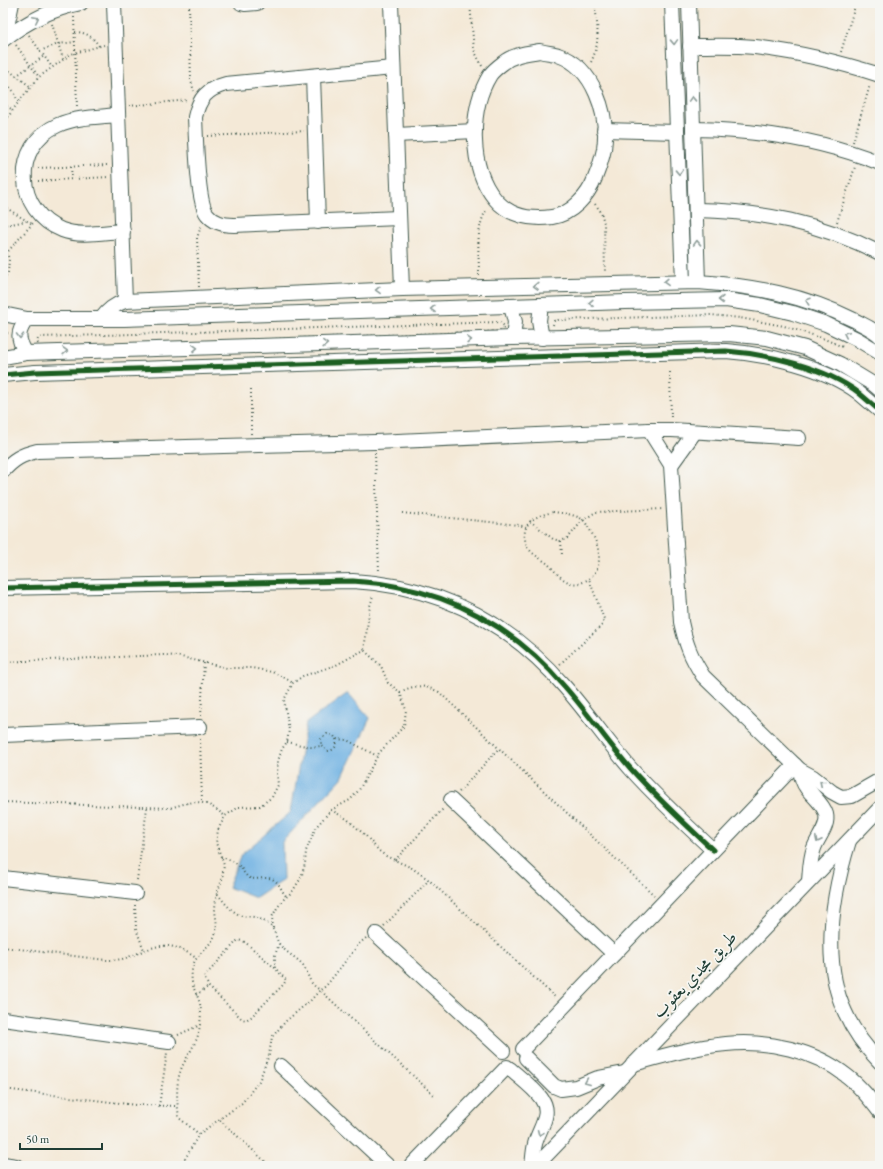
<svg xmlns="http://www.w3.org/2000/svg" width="883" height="1169" viewBox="0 0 883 1169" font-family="'EB Garamond',Amiri,serif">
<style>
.water{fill:#6db0e2;stroke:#46768b}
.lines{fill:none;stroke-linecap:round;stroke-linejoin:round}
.minor-casing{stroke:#3f574c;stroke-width:16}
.path{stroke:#3f574c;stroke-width:2;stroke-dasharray:1 3;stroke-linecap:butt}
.minor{stroke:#fff;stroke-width:14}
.cycleway-casing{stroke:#f6f6f2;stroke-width:8}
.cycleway{stroke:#1b5e20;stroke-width:5}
.oneway{stroke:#8f9e9a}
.labels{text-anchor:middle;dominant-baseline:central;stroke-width:3.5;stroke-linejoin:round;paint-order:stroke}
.street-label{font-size:18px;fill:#1f3d34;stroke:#f6f6f2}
</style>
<rect width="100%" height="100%" fill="#f6f6f2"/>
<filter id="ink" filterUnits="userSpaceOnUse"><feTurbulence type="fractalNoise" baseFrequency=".025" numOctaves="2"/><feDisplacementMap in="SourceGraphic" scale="8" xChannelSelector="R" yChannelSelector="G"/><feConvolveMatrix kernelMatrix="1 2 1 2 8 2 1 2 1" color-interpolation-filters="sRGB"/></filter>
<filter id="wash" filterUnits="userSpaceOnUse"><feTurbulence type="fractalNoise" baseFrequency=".012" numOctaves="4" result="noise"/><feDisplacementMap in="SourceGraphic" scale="16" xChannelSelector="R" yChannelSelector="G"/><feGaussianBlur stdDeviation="0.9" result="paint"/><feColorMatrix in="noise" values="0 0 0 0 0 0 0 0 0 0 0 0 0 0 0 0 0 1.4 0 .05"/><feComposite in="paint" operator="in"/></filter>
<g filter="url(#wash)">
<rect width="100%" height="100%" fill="#f4e9d7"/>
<path class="water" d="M 348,693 L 370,718 L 342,778 L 282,842 L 283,880 L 256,898 L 228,887 L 241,855 L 291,812 L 306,723 Z"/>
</g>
<g filter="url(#ink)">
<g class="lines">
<g class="minor-casing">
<g id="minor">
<path d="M 114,3 L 125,301"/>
<path d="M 241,3 L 245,4 L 257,3"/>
<path d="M 391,3 L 402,289"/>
<path d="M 672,3 L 683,282"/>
<path d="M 689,3 L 698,282"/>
<path d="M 3,33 L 8,22 L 12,3"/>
<path d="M 3,40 C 26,22 52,9 81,3"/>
<path d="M 690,46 C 711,46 733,45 755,47 C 797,52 839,62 880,75"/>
<path d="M 540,51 C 546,53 553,53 558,55 C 594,67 609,115 604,149 C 602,159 599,168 595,178 C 588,196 572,214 552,217 C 531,220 509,216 495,199 C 469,168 469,109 490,75 C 493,71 499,66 503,63 C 514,54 528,53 540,51 Z"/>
<path d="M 393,68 L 226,84 C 207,89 199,98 195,117 C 196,136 197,202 207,214 C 214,223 223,225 234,225 L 399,218"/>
<path d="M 313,76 L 318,222"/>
<path d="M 118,115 C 99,117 76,117 58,125 C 11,145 15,212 62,230 C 79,237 104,232 123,231"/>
<path d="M 693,129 C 757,130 820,139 880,163"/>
<path d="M 604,130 L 677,132"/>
<path d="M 396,135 L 475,131"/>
<path d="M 696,210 C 762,211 820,223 880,253"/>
<path d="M 541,305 L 539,321 L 542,338"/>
<path d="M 511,306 L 515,322 L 513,338"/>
<path d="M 3,314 L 27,319 L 124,319 L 625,302 L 726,300 L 760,305 L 793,313 L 826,324 L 857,339 L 880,353"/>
<path d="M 101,319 C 108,310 114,305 125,301 L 402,289 L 698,282 C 754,286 804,295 854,320 C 863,325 874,329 880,336"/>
<path d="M 26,353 C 17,339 17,332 27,319"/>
<path d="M 3,357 L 26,353 L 513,338 L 729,334 L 767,338 L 805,348 L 840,364 L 873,384 L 880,390"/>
<path d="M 3,375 L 35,372 L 726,351 C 767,354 825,367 859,393 C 866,399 873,405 880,411"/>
<path d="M 649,430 L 671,465 L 681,622 C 686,645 691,657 703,676 L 800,770 L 813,777 L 832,792 L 841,797 L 852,796 L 880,780"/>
<path d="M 671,465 L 694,433"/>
<path d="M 3,471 C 14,459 21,455 37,451 L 375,442 L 649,430 L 672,430 L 799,438"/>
<path d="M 3,588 L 353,581 C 439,586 509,621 565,687 C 588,713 608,743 631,769 C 657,798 685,824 713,850"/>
<path d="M 3,735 L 200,727"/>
<path d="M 800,770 C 801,776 802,782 806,787 C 812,796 823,803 826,814 C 829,826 818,837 814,848 C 810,859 810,870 809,881"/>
<path d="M 451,800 L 614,954"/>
<path d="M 849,841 C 833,893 821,961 845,1012 C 853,1030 866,1048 880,1062"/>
<path d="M 3,878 L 135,893"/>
<path d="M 376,934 L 503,1051"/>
<path d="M 3,1019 L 169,1042"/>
<path d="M 523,1049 L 795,765"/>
<path d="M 526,1058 L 554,1086 L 561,1089 L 576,1087 L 598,1078 L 624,1073"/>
<path d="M 633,1064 C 663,1056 694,1047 726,1044 C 768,1040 814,1050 847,1076 C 860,1086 870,1099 880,1112"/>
<path d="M 281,1066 L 388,1166"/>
<path d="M 510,1069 C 520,1078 533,1087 541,1098 C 553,1114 539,1128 535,1144 C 533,1152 533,1159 532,1166"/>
<path d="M 3,1164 L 16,1166"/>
<path d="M 411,1166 L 507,1067"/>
<path d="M 536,1166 L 880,808"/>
</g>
</g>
<g class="path">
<path d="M 189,3 L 191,81 L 194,91"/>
<path d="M 470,3 L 474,50 L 482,66"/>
<path d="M 74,17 L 77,107"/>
<path d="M 52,24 L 63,59"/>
<path d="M 75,32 C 86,32 93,37 99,46"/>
<path d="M 29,35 L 52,67"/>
<path d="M 16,45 L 39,77"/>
<path d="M 40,51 L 58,44 L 75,42"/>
<path d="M 841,52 L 856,3"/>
<path d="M 591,62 C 601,42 597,25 595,3"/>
<path d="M 3,66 L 31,87"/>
<path d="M 16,76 L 44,56"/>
<path d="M 3,83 C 12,87 16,93 17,102"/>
<path d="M 3,104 L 13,110"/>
<path d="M 129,106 L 188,100"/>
<path d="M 3,124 L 20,100 L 39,77 L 71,54 L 104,45"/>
<path d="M 208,136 L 304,131"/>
<path d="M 853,142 L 870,85"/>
<path d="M 71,167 L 72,179"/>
<path d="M 38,168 L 107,165"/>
<path d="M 38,181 L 109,177"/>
<path d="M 595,204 L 601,212 L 604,223 L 605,273"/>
<path d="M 3,206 L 32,224"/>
<path d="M 837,222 L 855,167"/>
<path d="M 6,225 L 26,221"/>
<path d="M 3,257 L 33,223"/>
<path d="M 3,266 L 3,267"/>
<path d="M 479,275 C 479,251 475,229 487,209"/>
<path d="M 3,279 L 8,273 L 9,259 L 7,253"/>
<path d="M 199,287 L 197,238 L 201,226"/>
<path d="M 500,322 L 504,326 L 504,328 L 500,331 L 64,346 L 40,346 L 37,342 L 38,339 L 41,337 Z"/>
<path d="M 553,325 L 554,321 L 558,320 L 711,315 L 740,318 L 784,326 L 822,338 L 843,347"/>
<path d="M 3,333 L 9,333"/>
<path d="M 670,372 L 671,419"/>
<path d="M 251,389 L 251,434"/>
<path d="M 375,453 L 379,572"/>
<path d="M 553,512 C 562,513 575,514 583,520 C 585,521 587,525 588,527 C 597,540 605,561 593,575 C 587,581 580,585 571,583 C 561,580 555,571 548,564 C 542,559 533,555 529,549 C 525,543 524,537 525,531 C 528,518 541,515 553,512 Z"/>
<path d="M 402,513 L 519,525 L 526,527"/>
<path d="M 530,521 L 553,539 L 561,541 L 568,538 L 583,520 L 596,512 L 663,509"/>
<path d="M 561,541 L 562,555"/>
<path d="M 3,662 L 163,655 L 177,656 L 227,668 L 252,668 L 272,672 L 285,678 L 293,683"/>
<path d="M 560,664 L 602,625 L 604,619 L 589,579"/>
<path d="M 400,692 C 416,684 424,685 439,692 L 654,895"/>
<path d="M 201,716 L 204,663"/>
<path d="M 200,739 L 202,801"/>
<path d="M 336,739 C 338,746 334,751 327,751 L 321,746 L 321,739 L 327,734 L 334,736 L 336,739 L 347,740 L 377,756"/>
<path d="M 287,742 L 311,747 L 321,746"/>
<path d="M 459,792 L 499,748"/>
<path d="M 3,802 L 170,808 C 196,800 203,798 225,816"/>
<path d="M 331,810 L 347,819 L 366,836 L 379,851 L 386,856 L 412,868 L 429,880 L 556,998"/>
<path d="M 221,857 C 227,858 236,862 240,867 C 243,870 244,874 248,877 C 256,882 268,874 275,881 C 280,884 282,892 286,896"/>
<path d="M 395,860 L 443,809"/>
<path d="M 137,880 L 147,808"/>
<path d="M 135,905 L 136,929 L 144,950"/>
<path d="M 384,926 L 429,880"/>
<path d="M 273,928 L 272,917 L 277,908 L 284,899 L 292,892 L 301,878 L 305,864 L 306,851 L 316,827 L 331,810 L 350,800 L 359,790 L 379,753 L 404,726 L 406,710 L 400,692 L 388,683 L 381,666 L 364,650"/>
<path d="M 366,938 L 359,944 L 326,986 L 320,990 C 307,982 310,976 303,965 C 296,957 286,953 280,945 C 276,940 276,933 272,928 C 269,923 259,918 254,917 C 250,916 246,917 242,916 C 230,911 224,902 217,893 L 222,880 L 224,865 L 216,843 L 218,830 L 225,816 L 239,807 L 260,806 L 272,797 L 278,785 L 277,774 L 278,761 L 282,749 L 287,742 L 289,730 L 284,700 L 293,683 L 303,676 L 336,665 L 364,650 L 370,606 L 373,596"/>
<path d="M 3,947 L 106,960 C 111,960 117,960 122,959 C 129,957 136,954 143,951 C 164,942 178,945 196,958"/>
<path d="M 275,968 L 245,942 L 238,940 L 204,977 L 209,987 L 242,1019 L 246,1020 L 251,1017 L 284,984 L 286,980 L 275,968 L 275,955 L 279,944"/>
<path d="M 196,995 L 208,987"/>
<path d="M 178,1035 L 200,1025"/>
<path d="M 3,1089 L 136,1105 L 177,1106"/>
<path d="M 159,1106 L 167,1053"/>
<path d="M 220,1120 L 270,1166"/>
<path d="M 199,1134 L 242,1103 L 259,1081 L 269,1055 L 272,1037 L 286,1021 L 311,1000 L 320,990 L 434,1095"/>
<path d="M 181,1166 L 199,1134 L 179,1118 C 177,1102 175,1083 182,1067 C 187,1056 196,1044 199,1032 C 200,1024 202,1013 200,1004 C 196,989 190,988 192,970 C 194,954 210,948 215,935 C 218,926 216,919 215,911 C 215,905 216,899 217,893"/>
</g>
<use href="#minor" class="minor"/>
<g class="cycleway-casing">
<g id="cycleway">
<path d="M 3,375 L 35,372 L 726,351 C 767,354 825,367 859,393 C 866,399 873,405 880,411"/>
<path d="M 3,588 L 353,581 C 439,586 509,621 565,687 C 588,713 608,743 631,769 C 657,798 685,824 713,850"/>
</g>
</g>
<use href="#cycleway" class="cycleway"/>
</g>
<defs><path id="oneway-chevron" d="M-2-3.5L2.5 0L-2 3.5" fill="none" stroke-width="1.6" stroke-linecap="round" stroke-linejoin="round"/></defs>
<g class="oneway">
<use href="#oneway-chevron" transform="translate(36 19) rotate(-26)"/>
<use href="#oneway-chevron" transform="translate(674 42) rotate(88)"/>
<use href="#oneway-chevron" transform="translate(692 99) rotate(-92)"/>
<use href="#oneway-chevron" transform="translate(679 172) rotate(88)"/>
<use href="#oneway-chevron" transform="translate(697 243) rotate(-92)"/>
<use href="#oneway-chevron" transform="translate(666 282) rotate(178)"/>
<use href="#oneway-chevron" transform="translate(536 286) rotate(178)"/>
<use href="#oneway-chevron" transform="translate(378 290) rotate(178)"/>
<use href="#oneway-chevron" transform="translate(721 300) rotate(-180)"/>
<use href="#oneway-chevron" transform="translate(808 301) rotate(-161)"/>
<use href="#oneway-chevron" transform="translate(591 303) rotate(178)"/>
<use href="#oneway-chevron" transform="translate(433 309) rotate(178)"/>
<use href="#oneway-chevron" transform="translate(846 334) rotate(-155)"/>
<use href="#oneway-chevron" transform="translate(20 336) rotate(91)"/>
<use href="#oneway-chevron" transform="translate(469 340) rotate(-2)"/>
<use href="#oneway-chevron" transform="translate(325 344) rotate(-2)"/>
<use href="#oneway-chevron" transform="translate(195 348) rotate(-2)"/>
<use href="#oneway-chevron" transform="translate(65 351) rotate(-2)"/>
<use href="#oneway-chevron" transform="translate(822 783) rotate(-141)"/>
<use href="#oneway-chevron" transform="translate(818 840) rotate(116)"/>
<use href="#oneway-chevron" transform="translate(587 1082) rotate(158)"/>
<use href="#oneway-chevron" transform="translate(540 1133) rotate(113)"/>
</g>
</g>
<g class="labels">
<g class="street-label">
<text transform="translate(694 974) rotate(-46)">طريق مجدي يعقوب</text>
</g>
</g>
<rect width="883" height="1169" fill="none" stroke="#f6f6f2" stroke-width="16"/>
<path d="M20 1143v6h82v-6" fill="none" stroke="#1f3d34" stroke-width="2"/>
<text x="26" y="1143" font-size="12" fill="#1f3d34" stroke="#f6f6f2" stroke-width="3" paint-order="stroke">50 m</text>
</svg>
